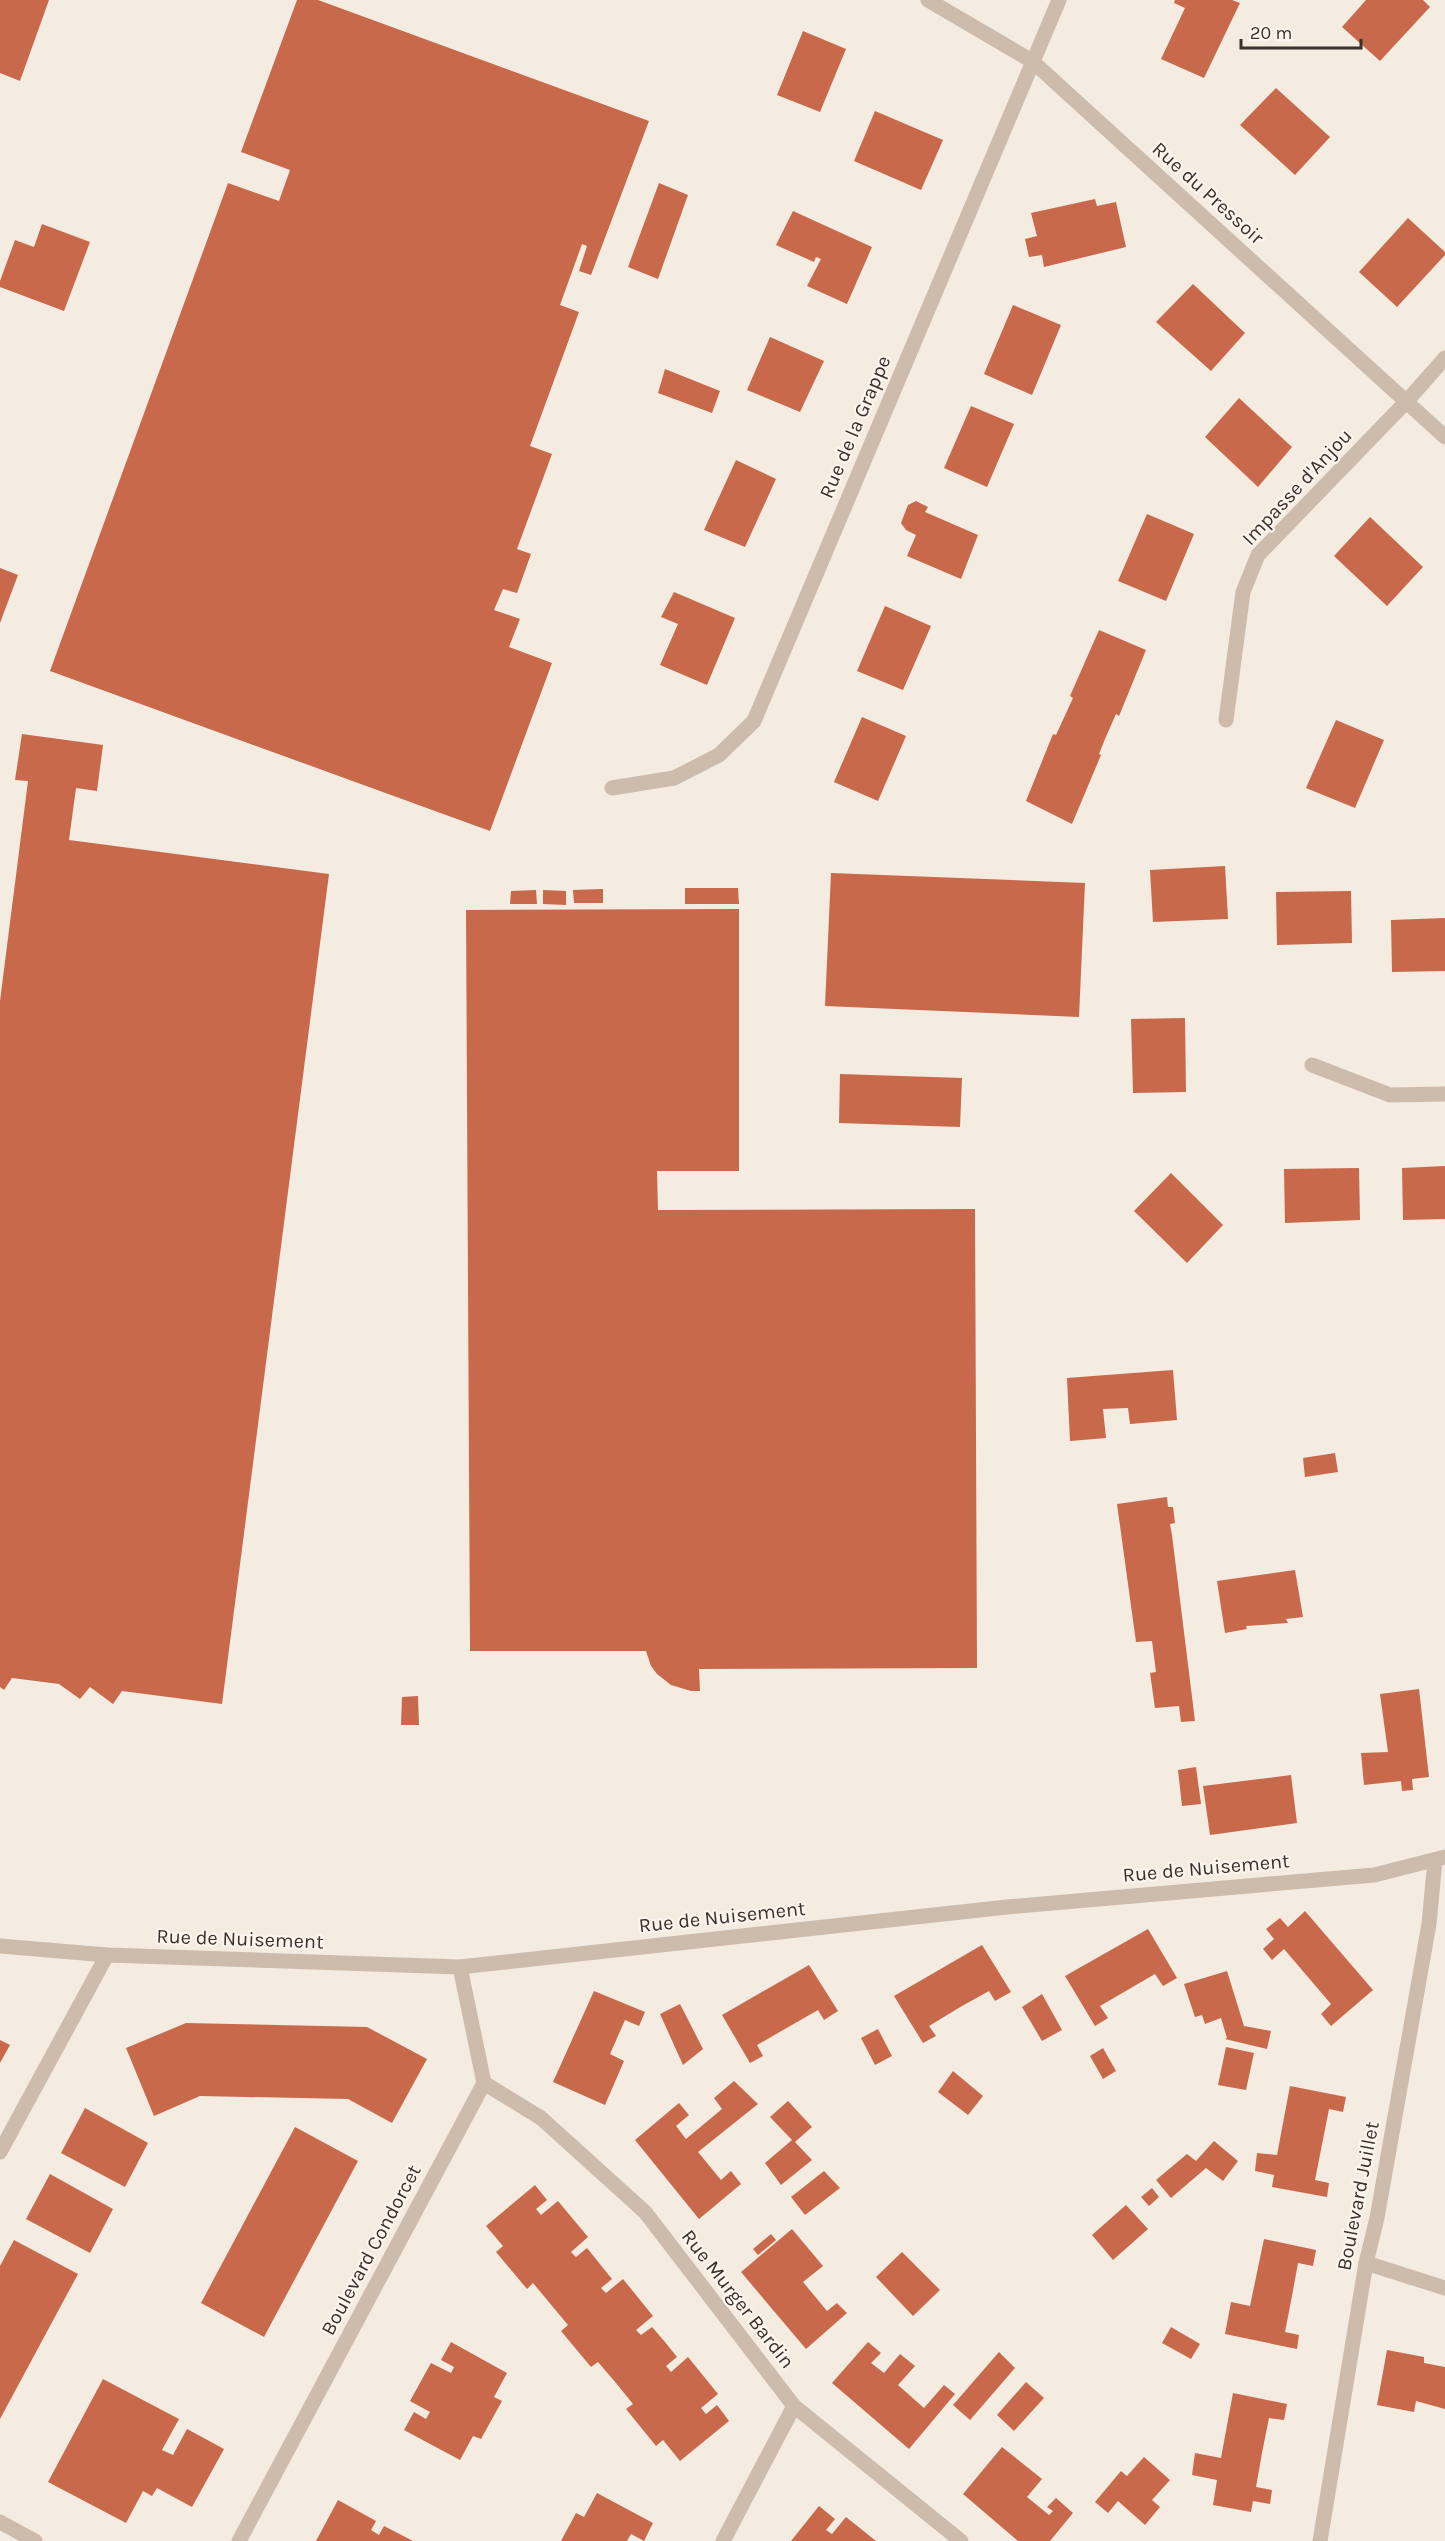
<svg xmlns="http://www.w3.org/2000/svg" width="1445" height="2541" viewBox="0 0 1445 2541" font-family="Karla,sans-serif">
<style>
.building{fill:#c8694b}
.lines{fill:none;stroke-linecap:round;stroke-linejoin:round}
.minor{stroke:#cdbbac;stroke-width:15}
.labels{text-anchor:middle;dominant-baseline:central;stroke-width:4.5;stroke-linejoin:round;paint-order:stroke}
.street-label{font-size:20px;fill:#3b302b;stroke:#fbf5ee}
</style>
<rect width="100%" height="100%" fill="#f4ebe1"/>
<g class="building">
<path d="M 0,0 L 49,0 L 20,81 L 0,73 Z"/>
<path d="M 297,0 L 318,0 L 649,121 L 591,275 L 579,271 L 587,246 L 582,244 L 560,305 L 579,312 L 530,446 L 552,454 L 517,549 L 531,554 L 517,593 L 503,589 L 494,610 L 520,619 L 509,647 L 552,663 L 490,831 L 50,671 L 228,183 L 279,201 L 290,170 L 241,152 Z"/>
<path d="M 1175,0 L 1232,0 L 1240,3 L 1204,78 L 1161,59 L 1185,8 L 1174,3 Z"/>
<path d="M 1366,0 L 1423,0 L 1430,7 L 1380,61 L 1342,27 Z"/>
<path d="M 803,31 L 846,49 L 820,112 L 777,95 Z"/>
<path d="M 1276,88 L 1330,137 L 1295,175 L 1240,125 Z"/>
<path d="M 875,111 L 943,140 L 921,190 L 854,161 Z"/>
<path d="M 659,183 L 688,195 L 658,279 L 628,267 Z"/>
<path d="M 1095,199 L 1097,206 L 1116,202 L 1126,247 L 1044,267 L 1042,255 L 1029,257 L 1025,239 L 1037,236 L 1031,213 Z"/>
<path d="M 793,211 L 872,247 L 847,304 L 807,286 L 821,259 L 816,257 L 814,262 L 776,245 Z"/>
<path d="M 1408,218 L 1445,252 L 1445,255 L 1397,307 L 1359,272 Z"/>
<path d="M 42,224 L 90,242 L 64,311 L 0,287 L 0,281 L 15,240 L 34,247 Z"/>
<path d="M 1193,284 L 1245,333 L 1211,371 L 1156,322 Z"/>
<path d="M 1013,305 L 1061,325 L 1032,395 L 984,374 Z"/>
<path d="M 770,337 L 824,361 L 800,412 L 747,390 Z"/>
<path d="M 665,369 L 720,391 L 712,413 L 658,393 Z"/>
<path d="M 1239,398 L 1292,447 L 1258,487 L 1205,437 Z"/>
<path d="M 971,406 L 1014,424 L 987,487 L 944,468 Z"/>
<path d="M 736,460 L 776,479 L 745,547 L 704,530 Z"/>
<path d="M 916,501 L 928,507 L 925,512 L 978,535 L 961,579 L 907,556 L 916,535 L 906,530 L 901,523 L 908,505 Z"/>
<path d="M 1147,514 L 1194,534 L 1166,601 L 1118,581 Z"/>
<path d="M 1370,517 L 1423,567 L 1387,606 L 1334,556 Z"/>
<path d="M 0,568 L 18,575 L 0,623 Z"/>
<path d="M 674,592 L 735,618 L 707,685 L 660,665 L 678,624 L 661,617 Z"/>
<path d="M 885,606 L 931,626 L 903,690 L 857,671 Z"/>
<path d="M 1099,630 L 1146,650 L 1119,716 L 1116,714 L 1105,739 L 1099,754 L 1101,755 L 1072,824 L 1026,801 L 1053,734 L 1056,735 L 1073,698 L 1070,696 Z"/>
<path d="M 862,717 L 906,736 L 878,801 L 834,782 Z"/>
<path d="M 1336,720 L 1384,740 L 1355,808 L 1306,788 Z"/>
<path d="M 22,734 L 103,745 L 97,791 L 76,788 L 69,840 L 329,874 L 222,1704 L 122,1691 L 113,1704 L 90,1687 L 80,1699 L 59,1684 L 12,1678 L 4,1690 L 0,1687 L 0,1001 L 28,781 L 15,780 Z"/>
<path d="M 1225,866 L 1228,919 L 1153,922 L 1150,870 Z"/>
<path d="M 831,873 L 1085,883 L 1079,1017 L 825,1006 Z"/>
<path d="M 685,888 L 738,888 L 739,904 L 685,904 Z"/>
<path d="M 603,889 L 603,903 L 574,903 L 573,890 Z"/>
<path d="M 536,890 L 537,904 L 510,904 L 511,891 Z"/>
<path d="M 543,890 L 566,891 L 566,905 L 543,904 Z"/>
<path d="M 1351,891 L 1352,943 L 1277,945 L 1276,892 Z"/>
<path d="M 739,909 L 739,1171 L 657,1171 L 658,1210 L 975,1209 L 977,1668 L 699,1669 L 700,1691 L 691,1691 L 671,1685 L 657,1674 L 651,1666 L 646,1651 L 470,1651 L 466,910 Z"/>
<path d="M 1445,918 L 1445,971 L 1392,972 L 1391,920 Z"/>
<path d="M 1185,1018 L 1186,1092 L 1133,1093 L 1131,1019 Z"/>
<path d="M 840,1074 L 962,1078 L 960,1127 L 839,1123 Z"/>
<path d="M 1445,1166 L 1445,1219 L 1403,1220 L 1402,1168 Z"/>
<path d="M 1359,1168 L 1360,1220 L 1285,1223 L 1284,1169 Z"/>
<path d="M 1171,1173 L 1223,1225 L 1187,1263 L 1134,1211 Z"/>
<path d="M 1173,1370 L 1177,1420 L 1130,1424 L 1128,1408 L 1103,1409 L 1106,1438 L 1070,1441 L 1067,1378 Z"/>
<path d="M 1335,1453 L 1338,1472 L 1305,1477 L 1303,1458 Z"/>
<path d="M 1167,1497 L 1168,1507 L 1173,1507 L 1175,1523 L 1170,1524 L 1172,1535 L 1195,1721 L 1181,1722 L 1179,1706 L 1155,1708 L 1150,1673 L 1156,1672 L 1152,1641 L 1136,1642 L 1117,1504 Z"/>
<path d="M 1295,1570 L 1303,1617 L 1286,1619 L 1288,1623 L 1246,1626 L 1247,1629 L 1225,1633 L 1217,1581 Z"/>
<path d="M 1419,1689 L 1429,1777 L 1412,1779 L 1413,1790 L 1402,1791 L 1401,1781 L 1364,1785 L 1361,1753 L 1388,1752 L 1380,1694 Z"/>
<path d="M 418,1696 L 419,1725 L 401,1725 L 402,1697 Z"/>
<path d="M 1196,1767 L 1201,1804 L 1182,1806 L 1178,1770 Z"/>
<path d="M 1291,1775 L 1297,1823 L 1210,1835 L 1203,1786 Z"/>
<path d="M 1305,1911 L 1373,1990 L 1331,2026 L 1321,2014 L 1331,2004 L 1284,1949 L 1272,1960 L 1263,1949 L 1274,1939 L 1266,1929 L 1280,1918 L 1288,1927 Z"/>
<path d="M 1148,1929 L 1177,1978 L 1163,1986 L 1155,1974 L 1100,2006 L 1108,2018 L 1095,2026 L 1065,1976 Z"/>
<path d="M 982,1945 L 1011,1992 L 995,2001 L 989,1991 L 962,2006 L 929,2026 L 936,2036 L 923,2043 L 894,1996 Z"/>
<path d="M 809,1965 L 838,2011 L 824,2020 L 818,2010 L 757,2045 L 763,2056 L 750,2063 L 722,2015 Z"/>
<path d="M 1227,1971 L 1244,2026 L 1271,2031 L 1267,2049 L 1225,2039 L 1227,2038 L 1221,2018 L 1205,2024 L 1202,2015 L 1195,2017 L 1184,1984 Z"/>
<path d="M 594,1991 L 645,2012 L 639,2026 L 625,2020 L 610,2054 L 624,2061 L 605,2105 L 553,2082 Z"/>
<path d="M 1042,1994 L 1062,2030 L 1042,2041 L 1022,2007 Z"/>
<path d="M 680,2004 L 703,2049 L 683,2065 L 660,2014 Z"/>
<path d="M 186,2023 L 367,2027 L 427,2059 L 392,2123 L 348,2099 L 200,2096 L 154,2116 L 126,2048 Z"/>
<path d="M 878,2029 L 892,2056 L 875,2065 L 861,2038 Z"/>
<path d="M 0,2040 L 10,2045 L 0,2063 Z"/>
<path d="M 1226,2047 L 1254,2053 L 1246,2090 L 1218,2085 Z"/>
<path d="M 1103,2048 L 1116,2071 L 1103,2079 L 1090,2056 Z"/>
<path d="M 953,2071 L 983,2096 L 968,2115 L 938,2092 Z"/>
<path d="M 734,2081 L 758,2104 L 698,2152 L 721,2180 L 731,2171 L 741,2184 L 699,2219 L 635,2140 L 679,2103 L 689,2115 L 676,2126 L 686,2139 L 722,2109 L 714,2098 Z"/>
<path d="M 1290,2086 L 1346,2097 L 1343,2112 L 1329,2109 L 1315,2180 L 1329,2183 L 1327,2197 L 1272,2187 L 1274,2175 L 1255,2171 L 1257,2153 L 1277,2155 Z"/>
<path d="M 788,2101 L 812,2127 L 795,2142 L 812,2160 L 781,2185 L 765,2163 L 792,2140 L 770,2117 Z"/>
<path d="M 85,2108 L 148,2143 L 125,2187 L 61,2153 Z"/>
<path d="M 295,2127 L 358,2161 L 264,2337 L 201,2303 Z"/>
<path d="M 1214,2141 L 1238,2161 L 1223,2181 L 1206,2168 L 1171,2198 L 1156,2180 L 1187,2154 L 1196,2161 Z"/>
<path d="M 824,2171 L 840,2188 L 805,2215 L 791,2197 Z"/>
<path d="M 50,2174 L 113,2209 L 90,2253 L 26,2219 Z"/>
<path d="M 535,2185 L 547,2200 L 536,2209 L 541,2215 L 558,2201 L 588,2237 L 571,2252 L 576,2257 L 587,2248 L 612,2279 L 601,2288 L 606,2293 L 623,2279 L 653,2316 L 636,2330 L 641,2335 L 652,2327 L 665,2342 L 677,2357 L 666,2366 L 671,2372 L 688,2357 L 718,2394 L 701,2408 L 706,2414 L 717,2405 L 729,2421 L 680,2461 L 663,2440 L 656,2446 L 626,2409 L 633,2404 L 616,2383 L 598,2362 L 591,2367 L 561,2331 L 568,2325 L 533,2283 L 527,2289 L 496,2252 L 503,2246 L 486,2226 Z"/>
<path d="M 1152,2188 L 1159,2197 L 1149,2206 L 1141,2197 Z"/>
<path d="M 1126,2205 L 1148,2229 L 1113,2260 L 1092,2235 Z"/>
<path d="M 792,2229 L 823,2266 L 803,2282 L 827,2311 L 837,2303 L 847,2313 L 806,2349 L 741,2272 Z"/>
<path d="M 771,2234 L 776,2240 L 758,2255 L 753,2249 Z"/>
<path d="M 1264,2239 L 1316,2250 L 1313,2266 L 1298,2263 L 1292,2296 L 1285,2332 L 1299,2335 L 1297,2349 L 1225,2334 L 1231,2302 L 1250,2306 Z"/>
<path d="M 14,2240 L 78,2274 L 0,2419 L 0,2266 Z"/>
<path d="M 902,2252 L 940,2290 L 913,2316 L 876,2277 Z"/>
<path d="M 1171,2327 L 1200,2344 L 1191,2359 L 1162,2343 Z"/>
<path d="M 451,2342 L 507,2373 L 494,2397 L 502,2401 L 481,2439 L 473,2436 L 460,2460 L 404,2430 L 414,2412 L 426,2419 L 430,2412 L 410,2401 L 431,2363 L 451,2373 L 454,2367 L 441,2360 Z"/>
<path d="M 868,2342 L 881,2353 L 871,2363 L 884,2373 L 900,2354 L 915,2366 L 898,2385 L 924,2408 L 944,2385 L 955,2394 L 909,2449 L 832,2383 Z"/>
<path d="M 1387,2350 L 1424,2357 L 1424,2363 L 1445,2367 L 1445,2409 L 1416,2401 L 1414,2412 L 1377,2405 Z"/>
<path d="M 999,2352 L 1015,2368 L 970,2420 L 953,2405 Z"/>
<path d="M 103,2379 L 179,2419 L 162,2450 L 173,2455 L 187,2429 L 224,2449 L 192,2507 L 157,2488 L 152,2496 L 143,2491 L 126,2523 L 48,2482 Z"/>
<path d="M 1026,2382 L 1044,2398 L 1014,2431 L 997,2415 Z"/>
<path d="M 1233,2393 L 1287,2404 L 1284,2420 L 1269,2418 L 1262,2453 L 1256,2487 L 1272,2490 L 1270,2504 L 1253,2501 L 1251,2512 L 1213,2505 L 1217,2480 L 1192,2475 L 1195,2453 L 1221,2458 Z"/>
<path d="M 1002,2447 L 1042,2479 L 1027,2497 L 1049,2515 L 1053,2511 L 1047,2507 L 1056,2498 L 1073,2513 L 1050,2541 L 1018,2541 L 963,2494 Z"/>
<path d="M 1144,2457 L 1170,2480 L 1152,2500 L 1160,2507 L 1145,2525 L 1118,2501 L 1108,2513 L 1095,2502 L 1121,2471 L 1127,2476 Z"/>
<path d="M 597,2493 L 653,2523 L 644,2541 L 631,2534 L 627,2541 L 561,2541 L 576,2513 L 584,2517 Z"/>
<path d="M 338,2500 L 376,2521 L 371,2530 L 379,2535 L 384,2526 L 413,2541 L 316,2541 Z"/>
<path d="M 819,2506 L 835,2519 L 826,2530 L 832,2534 L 846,2517 L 876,2541 L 791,2541 Z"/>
</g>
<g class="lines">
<g class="minor">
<path d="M 928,0 L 1032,61 L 1445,437"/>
<path d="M 1226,720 L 1243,592 L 1258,555 L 1406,402 L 1445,358"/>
<path d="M 612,788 L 674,778 L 719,755 L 754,721 L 1059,0"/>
<path d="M 1312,1065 L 1390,1095 L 1445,1094"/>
<path d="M 0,1946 L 107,1955 L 460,1967 L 1007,1907 L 1374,1875 L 1445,1857"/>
<path d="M 484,2083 L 541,2118 L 645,2212 L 794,2406 L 961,2541"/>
<path d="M 0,2152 L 107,1955"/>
<path d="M 1366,2263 L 1445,2288"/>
<path d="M 0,2522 L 35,2541"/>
<path d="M 239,2541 L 484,2083 L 460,1967"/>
<path d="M 723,2541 L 794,2406"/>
<path d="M 1320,2541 L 1366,2263 L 1377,2218 L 1429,1924 L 1435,1860"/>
</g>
</g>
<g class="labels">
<g class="street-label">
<text transform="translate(1208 193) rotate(42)">Rue du Pressoir</text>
<text transform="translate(855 427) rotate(-67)">Rue de la Grappe</text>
<text transform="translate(1297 487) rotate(-47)">Impasse d'Anjou</text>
<text transform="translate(1206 1868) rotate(-5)">Rue de Nuisement</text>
<text transform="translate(722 1917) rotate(-6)">Rue de Nuisement</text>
<text transform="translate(240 1939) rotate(2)">Rue de Nuisement</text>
<text transform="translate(1358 2196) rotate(-79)">Boulevard Juillet</text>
<text transform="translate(371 2250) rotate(-62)">Boulevard Condorcet</text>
<text transform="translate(738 2299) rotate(52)">Rue Murger Bardin</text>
</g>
</g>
<path d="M1241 39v9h120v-9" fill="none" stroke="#3b302b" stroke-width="3"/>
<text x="1250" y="39" font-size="18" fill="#3b302b" stroke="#fbf5ee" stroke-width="4.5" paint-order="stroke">20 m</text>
</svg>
